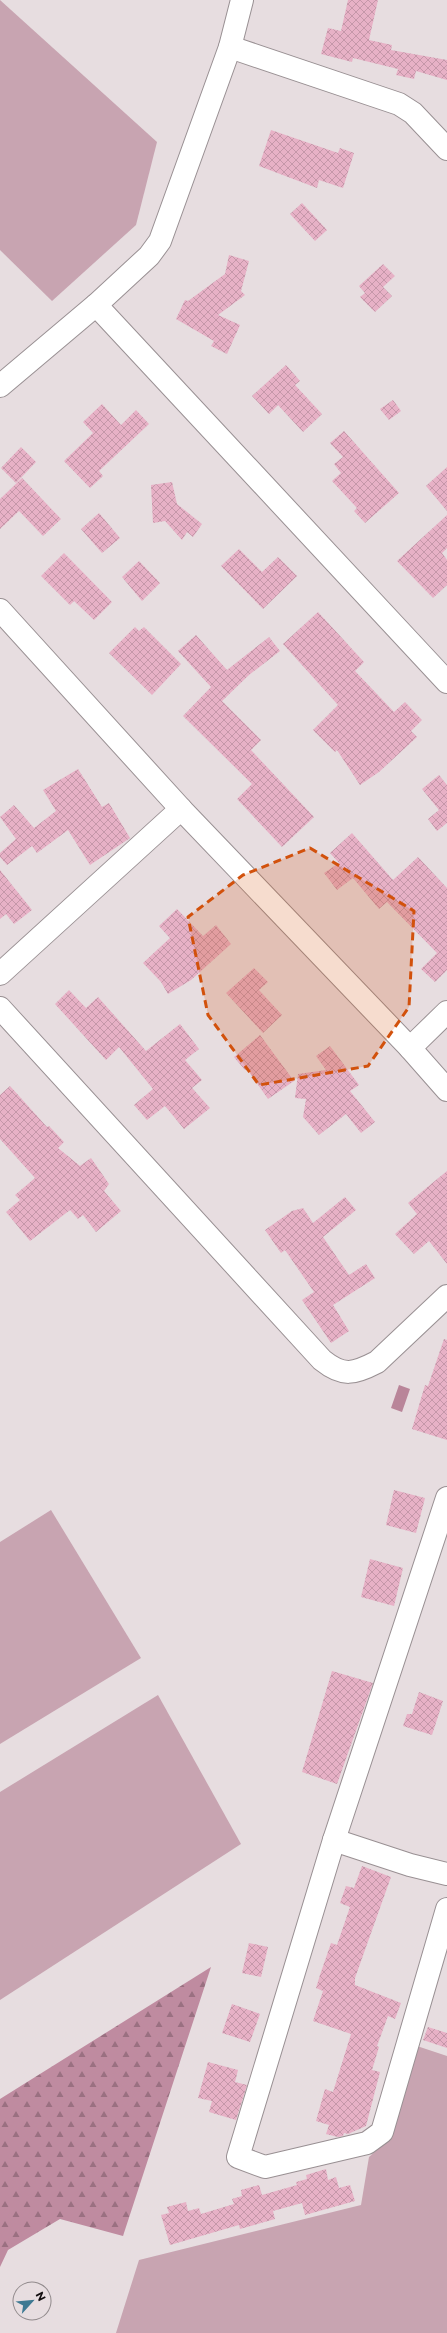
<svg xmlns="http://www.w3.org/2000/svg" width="447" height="2333" viewBox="0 0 447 2333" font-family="Montserrat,sans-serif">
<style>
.green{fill:#c8a4b1}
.forest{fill:url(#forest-firs)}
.water{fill:#b98599}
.building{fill:url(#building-cross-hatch)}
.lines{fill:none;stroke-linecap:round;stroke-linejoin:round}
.minor-casing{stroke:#999093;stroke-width:24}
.minor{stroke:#fff;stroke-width:22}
.marked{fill:#d2510c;fill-opacity:0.2;stroke:#d2510c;stroke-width:3;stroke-dasharray:8 5;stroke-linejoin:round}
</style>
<defs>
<pattern id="forest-firs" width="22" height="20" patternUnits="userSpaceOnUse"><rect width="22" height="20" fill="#bf8ba0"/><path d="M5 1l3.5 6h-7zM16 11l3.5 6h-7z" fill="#9a7081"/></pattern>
<pattern id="building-cross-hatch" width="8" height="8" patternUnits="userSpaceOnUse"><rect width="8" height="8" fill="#e7b1c6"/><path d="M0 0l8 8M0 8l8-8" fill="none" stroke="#c597a9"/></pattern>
</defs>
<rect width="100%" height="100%" fill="#e7dde0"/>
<g class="green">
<path d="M 0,0 L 157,142 L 136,225 L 52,301 L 0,250 Z"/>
<path d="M 51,1510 L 141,1658 L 0,1744 L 0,1542 Z"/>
<path d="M 158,1695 L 241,1844 L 0,2000 L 0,1792 Z"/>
<path d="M 417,2046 L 447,2056 L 447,2333 L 116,2333 L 139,2260 L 361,2205 L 369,2157 L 389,2139 Z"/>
</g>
<path class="forest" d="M 211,1967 L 123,2236 L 60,2219 L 8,2250 L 0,2267 L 0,2099 Z"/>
<path class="water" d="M 399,1385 L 410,1389 L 402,1412 L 391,1408 Z"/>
<g class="building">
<path d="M 348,0 L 378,0 L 369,40 L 392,45 L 391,50 L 447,60 L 447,80 L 416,71 L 414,79 L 396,75 L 398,69 L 353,58 L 352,62 L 321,54 L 328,28 L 341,31 Z"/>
<path d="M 271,130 L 338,153 L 340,148 L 354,153 L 343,188 L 319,180 L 317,188 L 259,166 Z"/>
<path d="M 302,203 L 327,230 L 315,241 L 290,214 Z"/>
<path d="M 229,255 L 249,261 L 241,291 L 245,295 L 218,315 L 240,325 L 227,354 L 211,346 L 214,341 L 176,319 L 185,300 L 188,301 L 225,274 Z"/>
<path d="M 383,264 L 395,276 L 383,287 L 392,296 L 375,312 L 360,297 L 365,293 L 359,286 Z"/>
<path d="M 286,365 L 300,381 L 295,385 L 322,414 L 303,432 L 278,405 L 269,414 L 252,396 Z"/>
<path d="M 393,400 L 401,411 L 389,420 L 380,409 Z"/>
<path d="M 102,404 L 121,425 L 136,410 L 149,424 L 99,471 L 103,476 L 90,488 L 64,461 L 93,433 L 83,422 Z"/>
<path d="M 344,431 L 399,493 L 365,523 L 354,511 L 357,508 L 332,481 L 341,473 L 334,464 L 343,457 L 330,443 Z"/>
<path d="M 21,447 L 36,462 L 16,483 L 1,468 Z"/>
<path d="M 447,467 L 447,511 L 426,486 Z"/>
<path d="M 22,478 L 61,519 L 43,536 L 19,511 L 0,529 L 0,499 Z"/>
<path d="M 172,482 L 177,504 L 202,524 L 193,537 L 187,532 L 182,540 L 165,521 L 153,523 L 151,485 Z"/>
<path d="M 99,513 L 120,538 L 102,553 L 81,529 Z"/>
<path d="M 447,515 L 447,548 L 442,553 L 447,560 L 447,585 L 433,598 L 397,561 Z"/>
<path d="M 239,549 L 262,572 L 278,557 L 297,576 L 263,609 L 221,566 Z"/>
<path d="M 64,553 L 112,602 L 94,620 L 74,601 L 70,605 L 41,576 Z"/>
<path d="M 139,561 L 160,583 L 142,601 L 122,577 Z"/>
<path d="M 318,612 L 364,662 L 355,671 L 394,712 L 405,702 L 422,720 L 411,731 L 417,737 L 379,772 L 360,785 L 337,750 L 335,752 L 313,730 L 338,705 L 283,644 Z"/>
<path d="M 135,627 L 139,631 L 144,627 L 181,664 L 152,695 L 109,653 Z"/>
<path d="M 196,635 L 227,670 L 269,637 L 280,651 L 249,675 L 222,701 L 261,740 L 251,750 L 314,817 L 282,847 L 237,799 L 252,784 L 183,716 L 211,687 L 178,651 Z"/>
<path d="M 78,769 L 102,807 L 109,803 L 130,838 L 90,865 L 68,830 L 37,853 L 32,846 L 7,865 L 0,857 L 0,853 L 16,839 L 0,817 L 14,805 L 34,828 L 56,811 L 43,790 Z"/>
<path d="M 439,775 L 447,785 L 447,823 L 437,831 L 428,819 L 439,810 L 422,789 Z"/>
<path d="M 352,833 L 393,880 L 418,857 L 447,888 L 447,970 L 435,982 L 421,969 L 437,953 L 387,902 L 379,909 L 353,878 L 337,890 L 324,873 L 339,863 L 330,853 Z"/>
<path d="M 0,870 L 32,910 L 14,924 L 6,914 L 0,919 Z"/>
<path d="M 177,909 L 203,936 L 216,925 L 231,944 L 191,980 L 168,994 L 161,982 L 143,963 L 170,938 L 159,926 Z"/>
<path d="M 254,968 L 268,982 L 259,990 L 282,1015 L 263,1033 L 226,993 Z"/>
<path d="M 69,990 L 86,1008 L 98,997 L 146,1051 L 180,1024 L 199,1049 L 185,1060 L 202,1080 L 192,1088 L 210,1108 L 184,1129 L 165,1106 L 147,1120 L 134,1105 L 153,1089 L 119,1047 L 106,1060 L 55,1004 Z"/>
<path d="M 260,1035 L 294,1081 L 268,1099 L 247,1069 L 245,1070 L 234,1057 Z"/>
<path d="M 330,1046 L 359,1085 L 350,1091 L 375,1122 L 361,1133 L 346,1114 L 319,1135 L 303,1117 L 306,1099 L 295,1098 L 298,1074 L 326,1070 L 316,1056 Z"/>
<path d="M 10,1086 L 47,1127 L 49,1126 L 64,1142 L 58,1148 L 80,1166 L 91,1158 L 109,1184 L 104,1191 L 121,1211 L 96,1232 L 83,1215 L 78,1219 L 70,1210 L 30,1241 L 6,1212 L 20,1200 L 15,1195 L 35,1178 L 0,1139 L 0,1095 Z"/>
<path d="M 447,1171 L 447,1264 L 429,1241 L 414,1254 L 395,1234 L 417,1214 L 408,1203 Z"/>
<path d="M 345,1197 L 356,1210 L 323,1237 L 349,1275 L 366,1264 L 375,1278 L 333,1305 L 349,1331 L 331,1343 L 302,1300 L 314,1292 L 285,1250 L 281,1253 L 265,1230 L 292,1211 L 303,1208 L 313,1223 Z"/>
<path d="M 444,1339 L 447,1340 L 447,1440 L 412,1429 L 425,1385 L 428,1386 Z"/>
<path d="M 394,1490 L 425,1498 L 416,1533 L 386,1525 Z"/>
<path d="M 370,1559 L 403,1568 L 394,1606 L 361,1597 Z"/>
<path d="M 332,1671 L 373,1683 L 337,1784 L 302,1772 Z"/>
<path d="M 419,1692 L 443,1701 L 432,1735 L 403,1726 L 407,1714 L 412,1714 Z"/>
<path d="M 362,1866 L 391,1877 L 355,1978 L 355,1985 L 401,2003 L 395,2019 L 388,2016 L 377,2046 L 379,2047 L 372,2070 L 380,2072 L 366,2126 L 348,2134 L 344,2133 L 343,2136 L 338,2137 L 326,2134 L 329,2125 L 316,2121 L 325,2089 L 333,2092 L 351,2034 L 313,2021 L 323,1991 L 316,1988 L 320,1975 L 331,1943 L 337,1945 L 350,1907 L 340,1903 L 346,1886 L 354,1888 Z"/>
<path d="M 249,1943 L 268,1947 L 261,1977 L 242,1973 Z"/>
<path d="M 232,2004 L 260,2014 L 250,2042 L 222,2033 Z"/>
<path d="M 428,2027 L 447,2033 L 447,2048 L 423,2040 Z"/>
<path d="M 208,2062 L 238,2070 L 235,2082 L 247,2085 L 236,2120 L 209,2112 L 212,2101 L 198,2098 Z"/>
<path d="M 326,2169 L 328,2180 L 336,2177 L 339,2188 L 350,2185 L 355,2201 L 305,2215 L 302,2203 L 273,2211 L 275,2219 L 240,2229 L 239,2225 L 170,2245 L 161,2215 L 169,2213 L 167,2207 L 186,2202 L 188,2211 L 199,2208 L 201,2214 L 234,2204 L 232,2199 L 242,2196 L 241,2190 L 259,2185 L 262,2195 L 297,2185 L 296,2182 L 307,2179 L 306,2175 Z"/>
</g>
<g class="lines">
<g class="minor-casing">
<g id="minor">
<path d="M 230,47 L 399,104 L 413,113 L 447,149"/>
<path d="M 96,305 L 447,682"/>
<path d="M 0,386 L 96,305 L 149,256 L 160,241 L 230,47 L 242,0"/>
<path d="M 0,610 L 181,809 L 410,1048 L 447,1090"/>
<path d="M 0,974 L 181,809"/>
<path d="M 0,1008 L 322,1360 C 343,1377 354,1374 377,1362 L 447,1296"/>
<path d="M 410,1048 L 447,1012"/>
<path d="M 447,1498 L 334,1840 L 238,2157 L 265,2167 L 367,2143 L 382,2132 L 447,1909"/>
<path d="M 334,1840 L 410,1865 L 447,1874"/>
</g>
</g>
<use href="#minor" class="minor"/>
</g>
<path class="marked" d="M 310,848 L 414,911 L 409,1007 L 368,1066 L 259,1085 L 208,1015 L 188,917 L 243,875 Z"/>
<g transform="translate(32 2301) rotate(63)"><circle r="19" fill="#e7dde0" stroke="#918a8c"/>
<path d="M0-3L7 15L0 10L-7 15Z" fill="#3e7992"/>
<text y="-6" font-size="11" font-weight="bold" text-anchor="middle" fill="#110d0f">N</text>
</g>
</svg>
